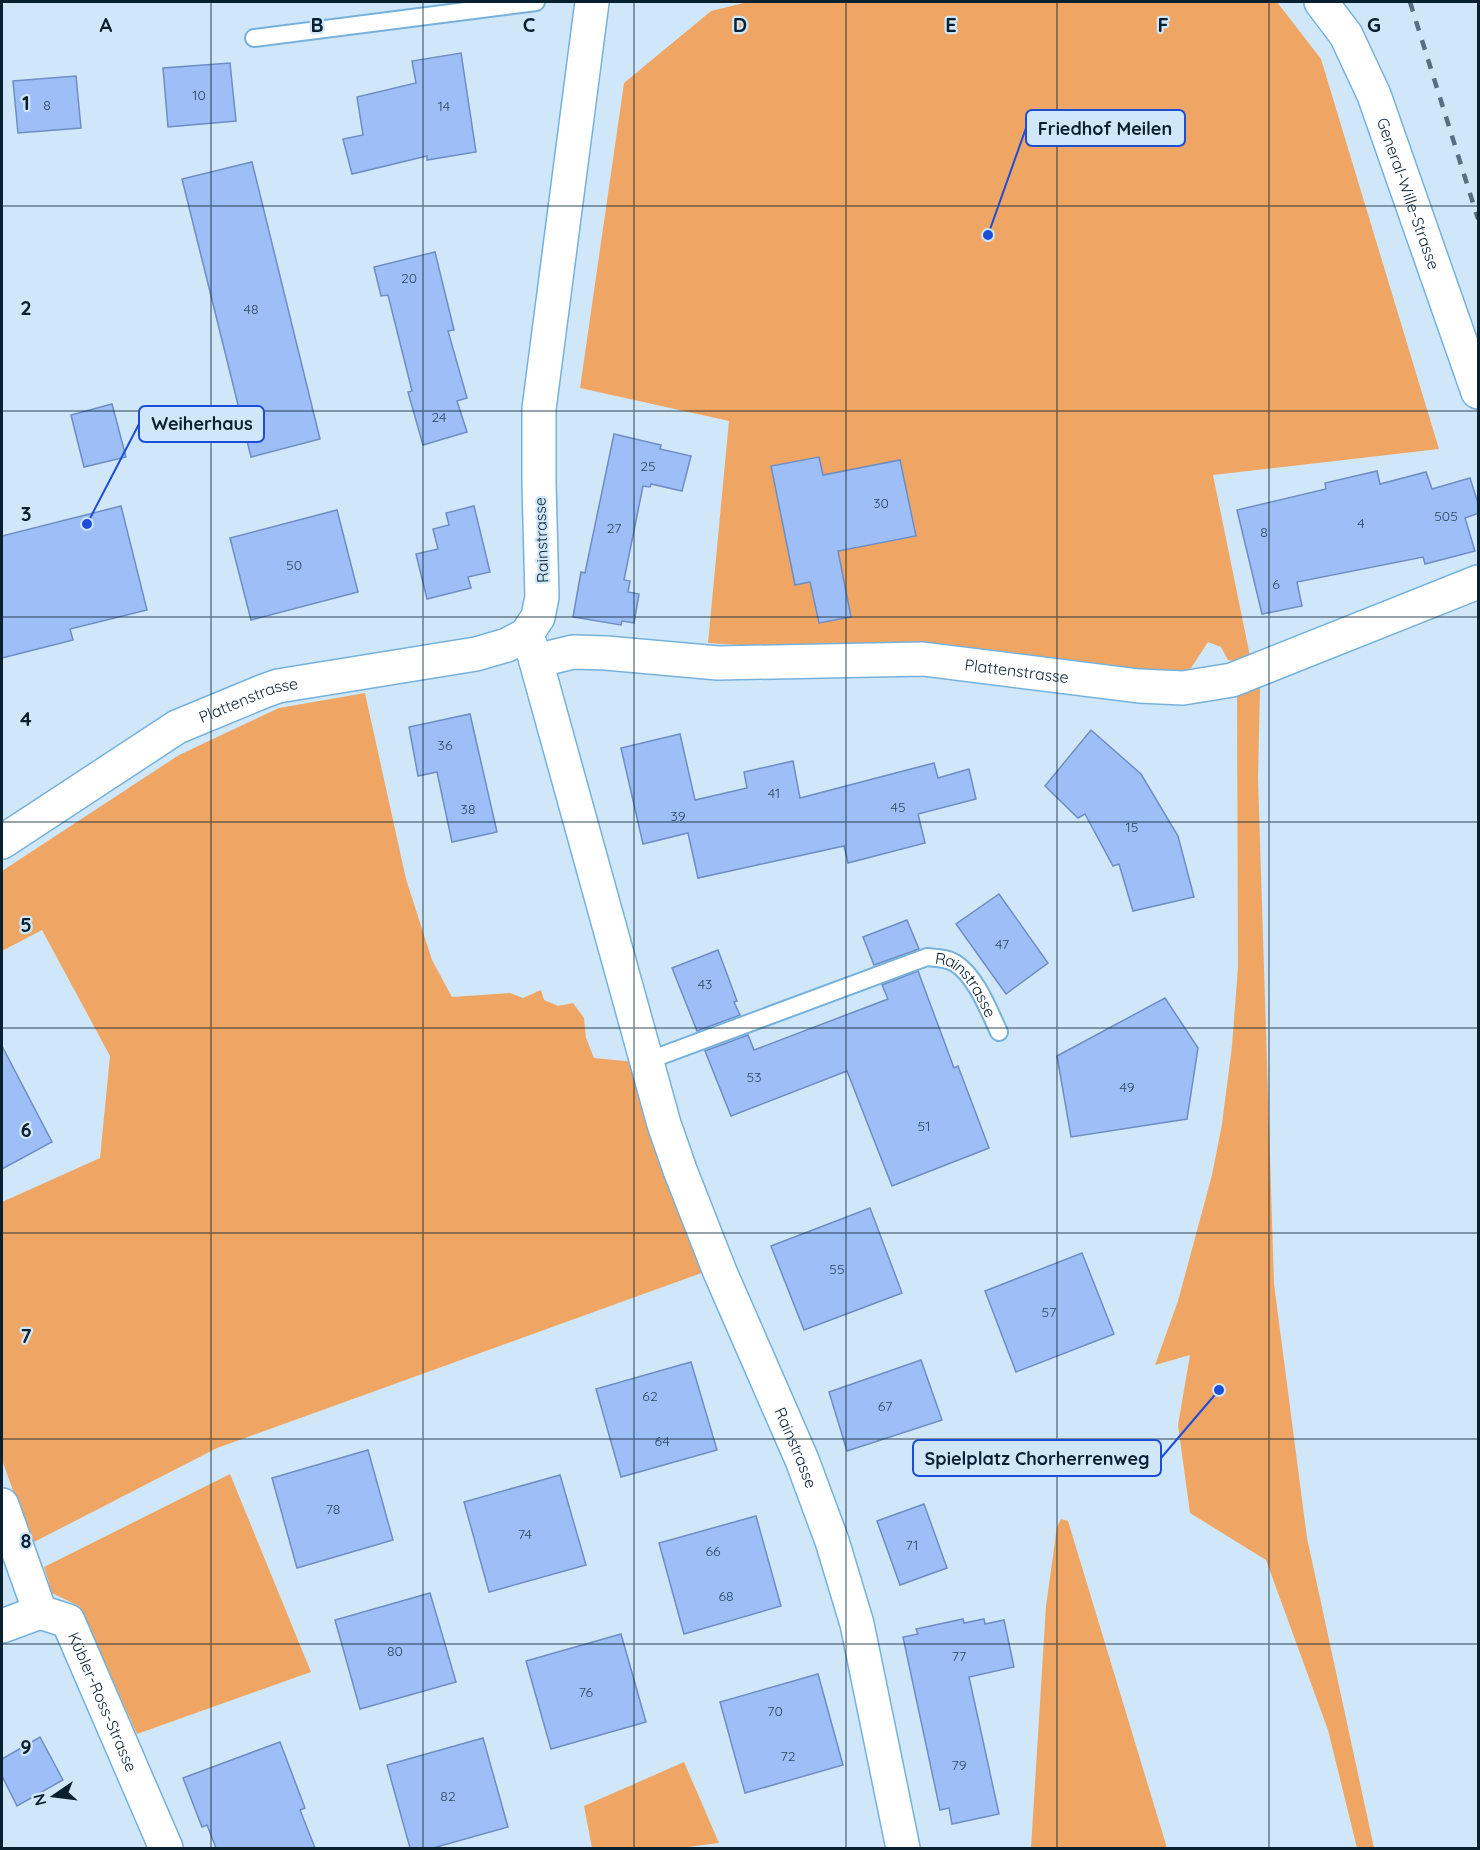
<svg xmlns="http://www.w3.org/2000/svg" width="1480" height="1850" viewBox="0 0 1480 1850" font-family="Quicksand,sans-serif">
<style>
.green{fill:#efa665}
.building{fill:#9dbef6;stroke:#6e8dc3;stroke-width:1.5}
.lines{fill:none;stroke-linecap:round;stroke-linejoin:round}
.service-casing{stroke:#76b1dc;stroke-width:20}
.minor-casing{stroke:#76b1dc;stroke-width:36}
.tertiary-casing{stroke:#76b1dc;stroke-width:36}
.service{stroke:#fff;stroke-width:16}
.minor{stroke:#fff;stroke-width:33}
.tertiary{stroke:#fff;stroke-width:33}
.rail{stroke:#576f80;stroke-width:4.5;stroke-dasharray:10 10;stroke-linecap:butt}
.grid{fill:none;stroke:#082131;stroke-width:1.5;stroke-opacity:0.55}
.labels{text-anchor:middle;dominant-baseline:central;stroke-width:4.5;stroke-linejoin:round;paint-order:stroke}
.number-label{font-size:14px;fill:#2d4862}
.street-label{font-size:16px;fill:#082131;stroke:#d0e7f9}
.grid-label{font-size:20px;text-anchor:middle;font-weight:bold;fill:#082131;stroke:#d0e7f9;stroke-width:4.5;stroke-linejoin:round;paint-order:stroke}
.leader{fill:none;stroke:#1d4ed8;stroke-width:2}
.callout-dot{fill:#1d4ed8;stroke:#d0e7f9;stroke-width:2}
.callout{fill:#d0e7f9;stroke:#1d4ed8;stroke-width:2}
.callout-label{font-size:18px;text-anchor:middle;font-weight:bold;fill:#082131}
</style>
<rect width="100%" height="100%" fill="#d0e7f9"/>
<g class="green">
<path d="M 748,2 L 1277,2 L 1321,59 L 1439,449 L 1213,475 L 1251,661 L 1243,663 L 1228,660 L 1221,647 L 1208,642 L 1191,668 L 1181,673 L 708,643 L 729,421 L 580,388 L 624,83 L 711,11 Z"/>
<path d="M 1257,684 L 1260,689 L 1258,778 L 1274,1284 L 1307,1538 L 1374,1848 L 1357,1848 L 1328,1730 L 1266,1560 L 1190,1513 L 1178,1425 L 1190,1355 L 1155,1365 L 1178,1301 L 1212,1175 L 1222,1124 L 1232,1046 L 1238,967 L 1237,691 Z"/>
<path d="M 365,693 L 406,879 L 432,960 L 452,997 L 510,993 L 523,998 L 541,990 L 544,1000 L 558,1006 L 573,1003 L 584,1018 L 586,1038 L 594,1058 L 635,1062 L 707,1271 L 217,1448 L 32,1543 L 2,1460 L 2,1202 L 100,1158 L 110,1056 L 42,930 L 2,951 L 2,871 L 179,755 L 279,708 Z"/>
<path d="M 230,1474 L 311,1672 L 137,1734 L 79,1606 L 52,1593 L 44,1567 Z"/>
<path d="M 1061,1519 L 1068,1521 L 1167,1848 L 1031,1848 L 1046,1606 L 1057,1527 Z"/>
<path d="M 684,1762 L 719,1843 L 680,1848 L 592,1848 L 584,1806 Z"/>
</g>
<g class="building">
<path d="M 461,53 L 476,152 L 427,160 L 427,156 L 352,174 L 343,139 L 363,135 L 357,97 L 416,83 L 412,61 Z"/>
<path d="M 230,63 L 236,121 L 168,127 L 163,68 Z"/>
<path d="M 76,76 L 81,128 L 18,133 L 13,81 Z"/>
<path d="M 252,162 L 320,439 L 251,457 L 182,179 Z"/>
<path d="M 435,252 L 454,330 L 448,331 L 467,398 L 457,401 L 467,432 L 423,445 L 408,392 L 412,391 L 388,295 L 381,296 L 374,267 Z"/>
<path d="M 112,404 L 126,457 L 84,467 L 71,415 Z"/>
<path d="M 614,434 L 661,445 L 660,449 L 691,456 L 682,491 L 651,484 L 650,487 L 643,486 L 624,580 L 630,581 L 628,592 L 639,594 L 634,623 L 622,621 L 621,625 L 573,617 L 581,572 L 585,573 Z"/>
<path d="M 819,457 L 823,475 L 900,460 L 916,536 L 838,551 L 851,617 L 819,623 L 810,582 L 795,585 L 771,466 Z"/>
<path d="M 1377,471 L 1380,484 L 1426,472 L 1432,489 L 1470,478 L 1479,506 L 1479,513 L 1465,518 L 1475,551 L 1425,564 L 1423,557 L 1297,582 L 1302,606 L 1262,614 L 1237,510 L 1326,489 L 1325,483 Z"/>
<path d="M 121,506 L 147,610 L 70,629 L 73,640 L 2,658 L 2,536 Z"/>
<path d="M 474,506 L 490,572 L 468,577 L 471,588 L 427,599 L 416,554 L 438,549 L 433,529 L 449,525 L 446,513 Z"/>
<path d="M 337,510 L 358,592 L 251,620 L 230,538 Z"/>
<path d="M 470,714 L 497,832 L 452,842 L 437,772 L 418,776 L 409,727 Z"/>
<path d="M 1091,730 L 1141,774 L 1178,836 L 1194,897 L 1133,911 L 1119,864 L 1113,866 L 1085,814 L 1078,818 L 1045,786 Z"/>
<path d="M 680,734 L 695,800 L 747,788 L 744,772 L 793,761 L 800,798 L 934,763 L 938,778 L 969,769 L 976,799 L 918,814 L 925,843 L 848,863 L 844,846 L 698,878 L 688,833 L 643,844 L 621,748 Z"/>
<path d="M 999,894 L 1048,963 L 1006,994 L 956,924 Z"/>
<path d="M 907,920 L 919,949 L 874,965 L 863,937 Z"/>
<path d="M 718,950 L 737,1001 L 734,1002 L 740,1015 L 697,1031 L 672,968 Z"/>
<path d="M 918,971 L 954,1068 L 958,1066 L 989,1148 L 892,1186 L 847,1071 L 731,1116 L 705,1051 L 748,1035 L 754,1050 L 888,999 L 882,985 Z"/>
<path d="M 1165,998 L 1198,1048 L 1187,1119 L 1071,1137 L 1057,1056 Z"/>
<path d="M 2,1046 L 52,1142 L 2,1169 Z"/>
<path d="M 870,1208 L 902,1293 L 804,1330 L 771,1246 Z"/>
<path d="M 1082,1253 L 1114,1334 L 1016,1372 L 985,1291 Z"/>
<path d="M 921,1360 L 942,1420 L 847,1451 L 829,1392 Z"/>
<path d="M 691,1362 L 717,1450 L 621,1477 L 596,1389 Z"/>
<path d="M 368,1450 L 393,1540 L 297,1568 L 272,1478 Z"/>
<path d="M 560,1475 L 586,1565 L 489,1592 L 464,1502 Z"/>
<path d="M 924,1504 L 947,1568 L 900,1585 L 877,1521 Z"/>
<path d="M 756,1516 L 781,1606 L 684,1634 L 659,1543 Z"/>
<path d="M 430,1593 L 456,1682 L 360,1709 L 335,1620 Z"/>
<path d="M 963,1619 L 964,1623 L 984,1619 L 985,1624 L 1004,1620 L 1014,1667 L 969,1677 L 999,1814 L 952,1824 L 949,1808 L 940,1810 L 903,1637 L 918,1634 L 916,1629 Z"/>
<path d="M 621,1634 L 646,1722 L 551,1749 L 526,1661 Z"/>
<path d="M 818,1674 L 843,1765 L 745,1793 L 720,1702 Z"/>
<path d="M 40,1737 L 63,1780 L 17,1806 L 2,1776 L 2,1759 Z"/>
<path d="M 483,1738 L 508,1827 L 433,1848 L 410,1848 L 387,1765 Z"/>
<path d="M 280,1742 L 305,1808 L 300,1810 L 315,1848 L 216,1848 L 207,1825 L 202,1827 L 183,1778 Z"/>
</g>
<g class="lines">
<g class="service-casing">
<g id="service">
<path d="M 254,38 L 536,2"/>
<path id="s1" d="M 647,1061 L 927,957 C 937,958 947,958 955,963 C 976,976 989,1011 999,1032"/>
</g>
</g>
<g class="minor-casing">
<g id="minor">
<path id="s2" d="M 1321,2 L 1346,35 L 1374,95 L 1478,392"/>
<path id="s3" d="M 526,635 L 534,654 L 664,1124 L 680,1170 L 720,1272 L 802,1460 L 832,1541 L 857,1624 L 903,1848"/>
<path id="s4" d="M 536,661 L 573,652 L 606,653 L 718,663 L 923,659 L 1139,686 L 1183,688 L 1232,680 L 1478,582"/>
<path id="s5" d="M 2,1505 L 40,1612 L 68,1621 L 166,1848"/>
<path d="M 2,1626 L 40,1612"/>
</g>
</g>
<g class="tertiary-casing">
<g id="tertiary">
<path id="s6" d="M 2,842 L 177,727 L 264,691 L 278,686 L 476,654 L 507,645 L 526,635 L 538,617 L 542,597 L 539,483 L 539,409 L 592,2"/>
</g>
</g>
<use href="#service" class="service"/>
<use href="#minor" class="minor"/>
<use href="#tertiary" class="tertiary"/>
<path class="rail" d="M 1410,2 L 1478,219"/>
</g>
<path class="grid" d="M 211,2 L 211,1848M 423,2 L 423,1848M 634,2 L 634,1848M 846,2 L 846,1848M 1057,2 L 1057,1848M 1269,2 L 1269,1848M 2,206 L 1478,206M 2,411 L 1478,411M 2,617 L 1478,617M 2,822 L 1478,822M 2,1028 L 1478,1028M 2,1233 L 1478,1233M 2,1439 L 1478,1439M 2,1644 L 1478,1644"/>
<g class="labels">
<g class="number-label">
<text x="199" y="95">10</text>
<text x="47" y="105">8</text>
<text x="444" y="106">14</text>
<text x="409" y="278">20</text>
<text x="251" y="309">48</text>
<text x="439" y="417">24</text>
<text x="648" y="466">25</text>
<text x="881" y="503">30</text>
<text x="1446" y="516">505</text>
<text x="1361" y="523">4</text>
<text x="614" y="528">27</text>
<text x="1264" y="532">8</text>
<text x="294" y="565">50</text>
<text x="1276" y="584">6</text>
<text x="445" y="745">36</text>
<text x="774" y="793">41</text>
<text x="898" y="807">45</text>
<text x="468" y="809">38</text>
<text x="678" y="816">39</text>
<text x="1132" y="827">15</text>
<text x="1002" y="944">47</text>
<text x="705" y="984">43</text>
<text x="754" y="1077">53</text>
<text x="1127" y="1087">49</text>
<text x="924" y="1126">51</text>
<text x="837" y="1269">55</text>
<text x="1049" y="1312">57</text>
<text x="650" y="1396">62</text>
<text x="885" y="1406">67</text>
<text x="662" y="1441">64</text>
<text x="333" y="1509">78</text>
<text x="525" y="1534">74</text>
<text x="912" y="1545">71</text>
<text x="713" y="1551">66</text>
<text x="726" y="1596">68</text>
<text x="395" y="1651">80</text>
<text x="959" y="1656">77</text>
<text x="586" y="1692">76</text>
<text x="775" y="1711">70</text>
<text x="788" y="1756">72</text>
<text x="959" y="1765">79</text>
<text x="448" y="1796">82</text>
</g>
<g class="street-label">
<text stroke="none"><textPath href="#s2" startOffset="212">General-Wille-Strasse</textPath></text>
<text transform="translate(541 540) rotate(-92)">Rainstrasse</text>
<text stroke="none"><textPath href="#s4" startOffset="483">Plattenstrasse</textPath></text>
<text stroke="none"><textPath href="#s6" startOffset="286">Plattenstrasse</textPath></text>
<text stroke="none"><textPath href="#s1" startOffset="350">Rainstrasse</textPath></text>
<text stroke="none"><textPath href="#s3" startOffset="858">Rainstrasse</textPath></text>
<text stroke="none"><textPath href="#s5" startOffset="231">Kübler-Ross-Strasse</textPath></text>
</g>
</g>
<g class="grid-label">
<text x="106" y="32">A</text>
<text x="317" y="32">B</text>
<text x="529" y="32">C</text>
<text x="740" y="32">D</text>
<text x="951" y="32">E</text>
<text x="1163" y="32">F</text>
<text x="1374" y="32">G</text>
<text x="26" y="110">1</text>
<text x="26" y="315">2</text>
<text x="26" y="521">3</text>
<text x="26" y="726">4</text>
<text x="26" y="932">5</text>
<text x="26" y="1137">6</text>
<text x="26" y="1343">7</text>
<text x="26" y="1548">8</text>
<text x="26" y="1754">9</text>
</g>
<path class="leader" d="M988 235L1026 128M87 524L139 424M1219 1390L1161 1458"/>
<g class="callout-dot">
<circle cx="988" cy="235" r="6"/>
<circle cx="87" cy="524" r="6"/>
<circle cx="1219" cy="1390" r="6"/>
</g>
<g class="callout">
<rect x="1026" y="110" width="159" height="36" rx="6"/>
<rect x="139" y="406" width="125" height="36" rx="6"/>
<rect x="913" y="1440" width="248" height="36" rx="6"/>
</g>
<g class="callout-label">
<text x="1105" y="135">Friedhof Meilen</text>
<text x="202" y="430">Weiherhaus</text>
<text x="1037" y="1465">Spielplatz Chorherrenweg</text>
</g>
<rect width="1480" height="1850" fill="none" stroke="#082131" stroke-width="6"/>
<g transform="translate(54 1796) rotate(256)" stroke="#d0e7f9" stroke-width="4.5" paint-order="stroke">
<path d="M0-4.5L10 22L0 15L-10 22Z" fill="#082131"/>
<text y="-9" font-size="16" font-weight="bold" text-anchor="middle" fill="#082131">N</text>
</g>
</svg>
